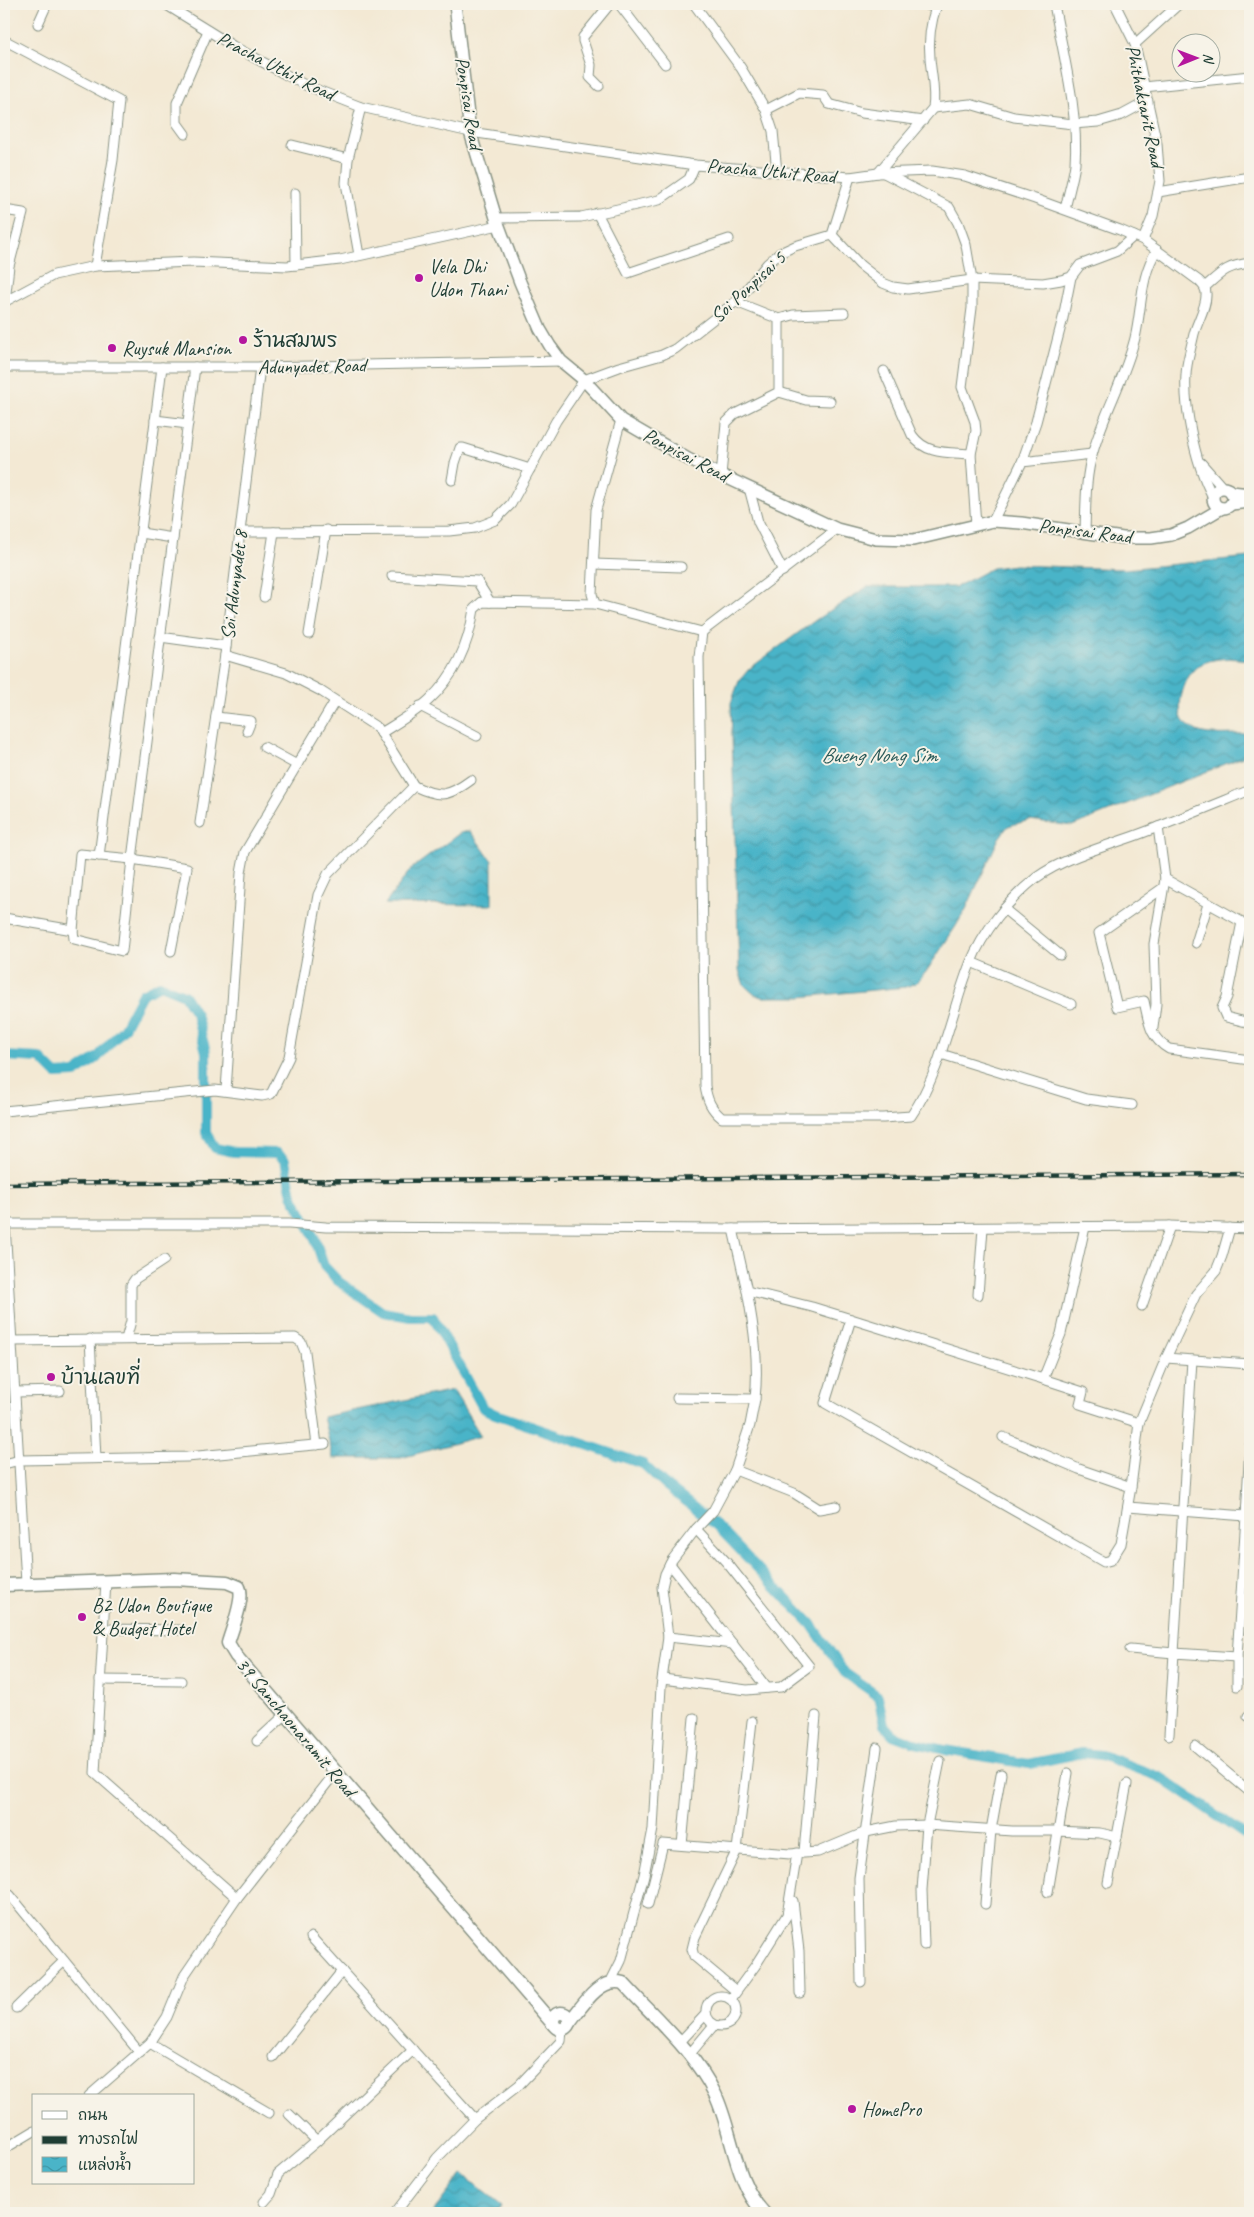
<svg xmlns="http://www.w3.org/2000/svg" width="1254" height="2217" viewBox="0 0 1254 2217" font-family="Caveat,'Playpen Sans Thai',sans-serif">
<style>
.water{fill:url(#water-waves);stroke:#34787e}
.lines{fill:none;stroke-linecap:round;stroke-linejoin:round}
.canal{stroke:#4ab4c8;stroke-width:10}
.minor-casing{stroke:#899384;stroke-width:11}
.tertiary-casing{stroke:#899384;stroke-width:14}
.secondary-casing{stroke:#899384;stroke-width:15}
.minor{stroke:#fff;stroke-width:9}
.tertiary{stroke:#fff;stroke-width:11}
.secondary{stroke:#fff;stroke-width:12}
.rail-casing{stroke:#1f3d34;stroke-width:4.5}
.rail{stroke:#f7f3e8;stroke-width:2.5;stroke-dasharray:8;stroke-linecap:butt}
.poi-dot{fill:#b5179e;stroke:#f7f3e8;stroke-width:2}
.labels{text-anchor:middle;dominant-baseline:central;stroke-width:4;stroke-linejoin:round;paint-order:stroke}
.street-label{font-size:20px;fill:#1f3d34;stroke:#f7f3e8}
.poi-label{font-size:20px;fill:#1f3d34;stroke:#f7f3e8;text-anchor:start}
.water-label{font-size:21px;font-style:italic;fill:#2a5b59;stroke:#f7f3e8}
</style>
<defs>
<pattern id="water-waves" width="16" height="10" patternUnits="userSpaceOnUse" patternTransform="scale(1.25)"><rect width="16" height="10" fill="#4ab4c8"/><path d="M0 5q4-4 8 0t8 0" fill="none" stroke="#3d94a3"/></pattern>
</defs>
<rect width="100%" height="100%" fill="#f7f3e8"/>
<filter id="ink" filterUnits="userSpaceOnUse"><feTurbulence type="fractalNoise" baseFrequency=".02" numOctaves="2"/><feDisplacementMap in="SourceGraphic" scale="10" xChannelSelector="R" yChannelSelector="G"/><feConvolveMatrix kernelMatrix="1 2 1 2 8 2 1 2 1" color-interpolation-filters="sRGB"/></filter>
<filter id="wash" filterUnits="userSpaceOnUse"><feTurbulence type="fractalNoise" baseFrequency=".0096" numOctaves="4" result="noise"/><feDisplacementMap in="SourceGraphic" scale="20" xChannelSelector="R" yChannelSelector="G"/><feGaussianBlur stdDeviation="1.12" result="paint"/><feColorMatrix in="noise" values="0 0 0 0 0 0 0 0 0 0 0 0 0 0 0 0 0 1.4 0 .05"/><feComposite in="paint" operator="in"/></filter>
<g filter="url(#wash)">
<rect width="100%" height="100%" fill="#f3e9d4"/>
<g class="water">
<path d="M 1250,557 L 1250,661 C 1235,657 1211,657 1198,666 C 1185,674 1174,709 1184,722 C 1187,725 1193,729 1197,731 C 1208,737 1237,733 1250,734 L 1250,754 L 1072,826 L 1030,820 L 1008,826 L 999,838 L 966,909 L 956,926 L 926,972 L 916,983 L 906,987 L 800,997 L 763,997 L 755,995 L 744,985 L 739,971 L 731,703 L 739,681 L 749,669 L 817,619 L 867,587 L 956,587 L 992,568 L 1015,565 L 1125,569 Z"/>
<path d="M 470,831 L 492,861 L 492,905 L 385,904 L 411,869 L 460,833 Z"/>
<path d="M 453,1390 L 481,1436 L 401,1458 L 333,1458 L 323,1417 Z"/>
<path d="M 462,2174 L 502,2205 L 495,2213 L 432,2213 Z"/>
</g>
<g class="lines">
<path class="canal" d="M 4,1056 L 40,1058 L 56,1074 L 75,1073 L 97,1058 L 124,1028 L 142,994 L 160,985 L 184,995 L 196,1014 L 206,1052 L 206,1133 L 215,1148 L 234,1152 L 277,1153 L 285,1160 L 292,1195 L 315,1239 L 324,1266 L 338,1281 L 383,1312 L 410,1317 L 433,1317 L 483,1408 L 495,1414 L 643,1464 L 664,1484 L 717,1526 L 811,1624 L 845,1673 L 878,1696 L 884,1725 L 893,1735 L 915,1743 L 945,1750 L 1029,1764 L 1082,1753 L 1101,1755 L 1160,1777 L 1250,1838"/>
</g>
</g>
<g filter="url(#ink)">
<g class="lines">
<g class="minor-casing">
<g id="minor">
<path d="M 165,4 L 233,46 L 305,85 L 361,107 L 470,132 L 695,165 L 850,177 L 878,173 L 932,171 L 965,176 L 1035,199 L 1120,230 L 1143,240 L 1199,281 C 1203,285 1206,288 1206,294 C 1207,306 1197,322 1194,334 C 1192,343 1190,351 1188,360 C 1180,397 1195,464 1213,497"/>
<path d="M 619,4 L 665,64"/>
<path d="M 694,4 L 741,68 L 766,110 L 773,131 L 777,172"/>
<path d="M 925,4 L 936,8"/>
<path d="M 1054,4 C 1063,54 1079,113 1075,164 C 1073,179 1068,195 1065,209"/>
<path d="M 1115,4 L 1135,44 L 1157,144 L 1160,181 L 1153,216 L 1143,240"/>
<path d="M 38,24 L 47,4"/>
<path d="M 4,40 L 119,101 L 113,160 L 95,266"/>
<path d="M 1135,44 L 1179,4"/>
<path d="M 599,86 L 590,77 L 591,65 L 583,41 L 583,37 L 610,4"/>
<path d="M 1144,87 L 1250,76"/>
<path d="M 933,108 L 970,104 L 1014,117 L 1073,124 L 1098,122 L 1122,115 L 1148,101"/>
<path d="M 766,110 L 799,93 L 823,95 L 829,104 L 862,113 L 923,121"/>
<path d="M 185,134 L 177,123 L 177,103 L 208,31"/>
<path d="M 292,145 L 348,159"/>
<path d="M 878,173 L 933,108 C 936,92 931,74 930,58 C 928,39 931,21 937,4"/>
<path d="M 884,173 L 949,207 L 958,223 L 966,245 L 972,280 L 972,308 L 962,387 L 975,422 L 976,431 L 971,454 L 976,525"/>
<path d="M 1158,192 L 1250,177"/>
<path d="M 295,193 L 296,265"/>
<path d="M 4,210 L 23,213 L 9,266 L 5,302"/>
<path d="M 597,213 L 628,273 L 729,239"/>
<path d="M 496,218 L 581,217 L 659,200 L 689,179 L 695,165"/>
<path d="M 832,235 L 860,265 L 883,283 L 893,287 L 908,289 L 972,280 L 1043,283 L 1061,280 L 1071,277 L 1080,265 L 1117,251 L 1134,236"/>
<path d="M 359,255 L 346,183 L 348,159 L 361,107"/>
<path d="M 1205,287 C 1222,272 1226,266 1250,263"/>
<path d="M 4,302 L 54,275 L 95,266 L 193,262 L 287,266 L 340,260 L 499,225"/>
<path d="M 779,319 L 793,315 L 844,313"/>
<path d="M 4,367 L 260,367 L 561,361"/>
<path d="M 260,367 L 225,655 L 286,673 L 319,690 L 378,728 L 414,786"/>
<path d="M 884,371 L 912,435 C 926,455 948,452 971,454"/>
<path d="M 779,392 L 806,400 L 830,401"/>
<path d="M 155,420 L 188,424"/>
<path d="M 621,420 L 596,510 L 592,594 L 595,604 L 702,632 L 837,529"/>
<path d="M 1022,462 L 1092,454"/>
<path d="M 1201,463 L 1223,488"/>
<path d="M 721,475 L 726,423 L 735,414 L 779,392 L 779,319 L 736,302"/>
<path d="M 452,480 L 455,463 L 460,448 L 463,448 L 530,469"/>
<path d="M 749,488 L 758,522 L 783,571"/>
<path d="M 993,521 L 1022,462 L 1036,422 L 1063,318 L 1071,277"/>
<path d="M 241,532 L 449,531 L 475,528 L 495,520 L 511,504 L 556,421 L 584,380 L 619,367 L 662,355 L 675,349 L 739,299 L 767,264 L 780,253 L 795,246 L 832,235 L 850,177"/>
<path d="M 1085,532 C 1086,506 1085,477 1093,452 C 1104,413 1125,378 1135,338 C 1142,309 1140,275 1157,250"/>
<path d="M 141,533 L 173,538"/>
<path d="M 594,564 L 681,567"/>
<path d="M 392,576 L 477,581 L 490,602"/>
<path d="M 264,597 L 274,532"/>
<path d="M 702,632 L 699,657 L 705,1086 C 707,1100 711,1109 722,1118 L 883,1118 L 911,1116 C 942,1071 950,1015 970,964 C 983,932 1008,900 1036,878 C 1065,857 1104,847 1137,835 C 1175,821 1213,805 1250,790"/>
<path d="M 309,634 L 326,530"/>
<path d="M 160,637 L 226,646"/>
<path d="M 420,706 L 477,736"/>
<path d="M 216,717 L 251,721 L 247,731"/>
<path d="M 381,733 C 397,723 415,713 429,700 C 455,676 469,643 474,609 L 482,602 L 595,604"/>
<path d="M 264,747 L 297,765"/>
<path d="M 414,786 C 440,798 448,797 471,780"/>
<path d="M 200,823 L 225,655"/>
<path d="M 99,856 L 162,367"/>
<path d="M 1165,879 L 1242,922 L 1227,997 L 1222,1008 L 1226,1017 L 1250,1023"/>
<path d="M 1163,888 L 1099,933 L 1117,1007 L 1144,1001 C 1149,1022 1149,1037 1169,1049 L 1250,1060"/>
<path d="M 1004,909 L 1060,955"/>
<path d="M 4,918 L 73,930 L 74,939 L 122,951 L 132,859 L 195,367"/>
<path d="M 73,930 L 80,854 L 132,859 L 187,868 L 171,951"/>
<path d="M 1196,943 L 1208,904"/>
<path d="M 971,962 L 1071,1004"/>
<path d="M 1153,1028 L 1156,1004 L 1154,944 L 1165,879 L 1158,827"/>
<path d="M 941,1054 L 1086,1099 L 1132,1105"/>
<path d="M 226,1090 L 241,873 L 245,852 L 335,701"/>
<path d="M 4,1111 L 215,1090 L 262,1096 L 271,1094 L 289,1057 L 318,895 L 328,874 L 414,786"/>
<path d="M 4,1224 L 289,1224 L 326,1227 L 733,1229"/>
<path d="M 5,1224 L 26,1583"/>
<path d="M 1085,1227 L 1061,1334 L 1043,1379 L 1083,1392 L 1080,1404 L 1139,1423"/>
<path d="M 1230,1228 L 1222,1256 L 1216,1271 L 1196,1294 L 1166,1358 L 1250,1364"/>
<path d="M 978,1295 L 983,1228"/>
<path d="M 1142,1306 L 1170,1226 L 1250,1229"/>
<path d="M 851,1319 L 812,1307 L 747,1291 L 733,1229 L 1170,1226"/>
<path d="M 90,1339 L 96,1458"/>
<path d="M 126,1339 L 131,1321 L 131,1285 L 135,1279 L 164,1260"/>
<path d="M 4,1343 L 12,1341 L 295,1338 L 301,1342 L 305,1352 L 317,1445"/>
<path d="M 1043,1379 L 851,1319 L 825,1403 L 1104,1562 L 1111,1560 L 1121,1544 L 1131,1487 L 1139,1423 L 1166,1358"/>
<path d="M 16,1392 L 60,1391"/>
<path d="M 677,1398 L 755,1399 C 759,1362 754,1328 747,1291"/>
<path d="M 755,1399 L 750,1425 L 735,1470 L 794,1493 L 819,1509 L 836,1506"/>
<path d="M 1003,1437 L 1079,1469 L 1131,1487"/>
<path d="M 1250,1445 L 1246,1516 L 1250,1516"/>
<path d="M 4,1464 L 20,1460 L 187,1457 L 325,1444"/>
<path d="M 1128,1507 L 1246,1516 L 1237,1657 L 1174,1653 L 1169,1735"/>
<path d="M 670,1564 L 767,1688"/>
<path d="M 106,1581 L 95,1773 L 237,1898"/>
<path d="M 103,1629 L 183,1630"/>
<path d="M 668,1637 L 733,1644"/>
<path d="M 1130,1649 L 1174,1653 L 1192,1360"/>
<path d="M 663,1679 L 747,1690 L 781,1687 L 809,1666 L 728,1564 L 696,1529"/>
<path d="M 100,1680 L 181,1681"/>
<path d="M 1237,1686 L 1237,1657"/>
<path d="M 1248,1716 L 1250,1717"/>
<path d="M 257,1741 L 285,1715"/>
<path d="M 1195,1746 L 1250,1792"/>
<path d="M 682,1845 L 694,1718"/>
<path d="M 804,1852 L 816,1716"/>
<path d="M 1108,1883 L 1127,1784"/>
<path d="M 1048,1892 L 1068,1773"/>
<path d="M 10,1895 L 140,2053"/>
<path d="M 793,1901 L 799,1951 L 800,1993"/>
<path d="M 648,1904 L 663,1844 L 790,1854 L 818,1852 L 866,1832 L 896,1826 L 927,1825 L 1012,1831 L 1056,1831 L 1100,1833 L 1117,1837"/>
<path d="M 985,1904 L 991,1830 L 1001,1774"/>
<path d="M 311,1937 L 475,2119 L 519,2085 L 561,2041 L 562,2029"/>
<path d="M 924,1945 L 922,1890 L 927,1825 L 940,1761"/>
<path d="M 611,1981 L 621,1961 L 644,1875 L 653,1829 L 661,1687 L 668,1637 L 662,1587 L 665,1574 L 672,1560 L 696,1529 L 713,1511 L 735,1470"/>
<path d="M 861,1982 L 859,1878 L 877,1748"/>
<path d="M 736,1991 L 694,1956 L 692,1949 L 695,1937 L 737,1850 L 752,1721"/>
<circle cx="721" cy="2011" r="15"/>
<path d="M 731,1999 L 755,1966 L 787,1915 L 797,1853"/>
<path d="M 16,2008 L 64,1961"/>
<path d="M 150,2043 L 269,2113"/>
<path d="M 679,2043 L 706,2014"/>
<path d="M 689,2055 L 714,2025"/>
<path d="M 273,2057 L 342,1971"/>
<path d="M 89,2096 L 150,2043 L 167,2017 L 184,1976 L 237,1898 L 335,1773"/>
<path d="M 289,2114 L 317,2141"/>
<path d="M 4,2149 L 34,2131"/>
<path d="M 264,2202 L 271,2194 L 278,2174 L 317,2141 L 413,2050"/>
<path d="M 395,2213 L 437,2158 L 475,2119"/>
</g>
</g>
<g class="tertiary-casing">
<g id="tertiary">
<path d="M 455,4 L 470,132 L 496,218 L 520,282 L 540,329 L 550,346 L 561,361 L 584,380 L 621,420 L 688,459 L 721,475 L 837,529 L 876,539 L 913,540 L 993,521 L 1021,523 L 1123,538 L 1151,538 L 1171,535 L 1188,528 L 1222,508"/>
<circle cx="1223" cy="498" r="10"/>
<path d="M 1231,492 L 1250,494"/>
<path d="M 1231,504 L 1250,502"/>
</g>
</g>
<g class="secondary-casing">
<g id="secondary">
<path d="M 4,1585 L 174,1579 L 227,1582 L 239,1587 C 245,1598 232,1629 228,1643 L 236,1656 L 553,2024"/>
<circle cx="561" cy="2021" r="8"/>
<path d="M 568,2024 C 581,2008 599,1976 623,1983 C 655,2018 694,2051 715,2094 C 733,2132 734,2182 764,2213"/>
</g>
</g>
<use href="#minor" class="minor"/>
<use href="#tertiary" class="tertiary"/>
<use href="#secondary" class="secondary"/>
<g class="rail-casing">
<path id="rail" d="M 4,1184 L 1250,1174"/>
</g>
<use href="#rail" class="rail"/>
</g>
</g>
<g class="poi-dot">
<circle cx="419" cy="278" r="5"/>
<circle cx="243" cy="340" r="5"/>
<circle cx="112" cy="348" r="5"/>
<circle cx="51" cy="1377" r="5"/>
<circle cx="82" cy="1617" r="5"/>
<circle cx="852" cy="2109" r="5"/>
</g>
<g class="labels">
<g class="street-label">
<text transform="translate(276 66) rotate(27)">Pracha Uthit Road</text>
<text transform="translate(469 103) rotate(81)">Ponpisai Road</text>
<text transform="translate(1145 106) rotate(78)">Phithaksarit Road</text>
<text transform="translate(771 171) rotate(5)">Pracha Uthit Road</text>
<text transform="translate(748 287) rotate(-43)">Soi Ponpisai 5</text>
<text transform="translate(312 366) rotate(-1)">Adunyadet Road</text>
<text transform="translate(686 455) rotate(28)">Ponpisai Road</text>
<text transform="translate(1085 531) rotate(7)">Ponpisai Road</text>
<text transform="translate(234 585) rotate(-83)">Soi Adunyadet 8</text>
<text transform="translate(296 1727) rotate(50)">39 Sanchaonaramit Road</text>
</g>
<g class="poi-label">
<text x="429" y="266">Vela Dhi<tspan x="429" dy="23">Udon Thani</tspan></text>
<text x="253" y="340">ร้านสมพร</text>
<text x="122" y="348">Ruysuk Mansion</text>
<text x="61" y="1377">บ้านเลขที่</text>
<text x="92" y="1605">B2 Udon Boutique<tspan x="92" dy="23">&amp; Budget Hotel</tspan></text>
<text x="862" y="2109">HomePro</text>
</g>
<g class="water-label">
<text x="879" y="755">Bueng Nong Sim</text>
</g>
</g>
<rect width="1254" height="2217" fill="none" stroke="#f7f3e8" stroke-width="20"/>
<rect x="32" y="2094" width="162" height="90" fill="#f7f3e8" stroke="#a1aaa0"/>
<rect x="42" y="2111" width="25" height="8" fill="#ffffff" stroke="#a1aaa0"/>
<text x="78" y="2120" font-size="15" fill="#1f3d34">ถนน</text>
<rect x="42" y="2136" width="25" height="8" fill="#1f3d34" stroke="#a1aaa0"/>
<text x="78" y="2144" font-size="15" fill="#1f3d34">ทางรถไฟ</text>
<rect x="42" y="2157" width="25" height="15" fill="url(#water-waves)" stroke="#a1aaa0"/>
<text x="78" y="2170" font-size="15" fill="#1f3d34">แหล่งน้ำ</text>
<g transform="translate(1196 58) rotate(89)"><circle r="24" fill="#f7f3e8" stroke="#a1aaa0"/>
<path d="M0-4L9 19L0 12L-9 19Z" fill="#b5179e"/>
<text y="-8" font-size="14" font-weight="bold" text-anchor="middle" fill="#1f3d34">N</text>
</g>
</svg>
